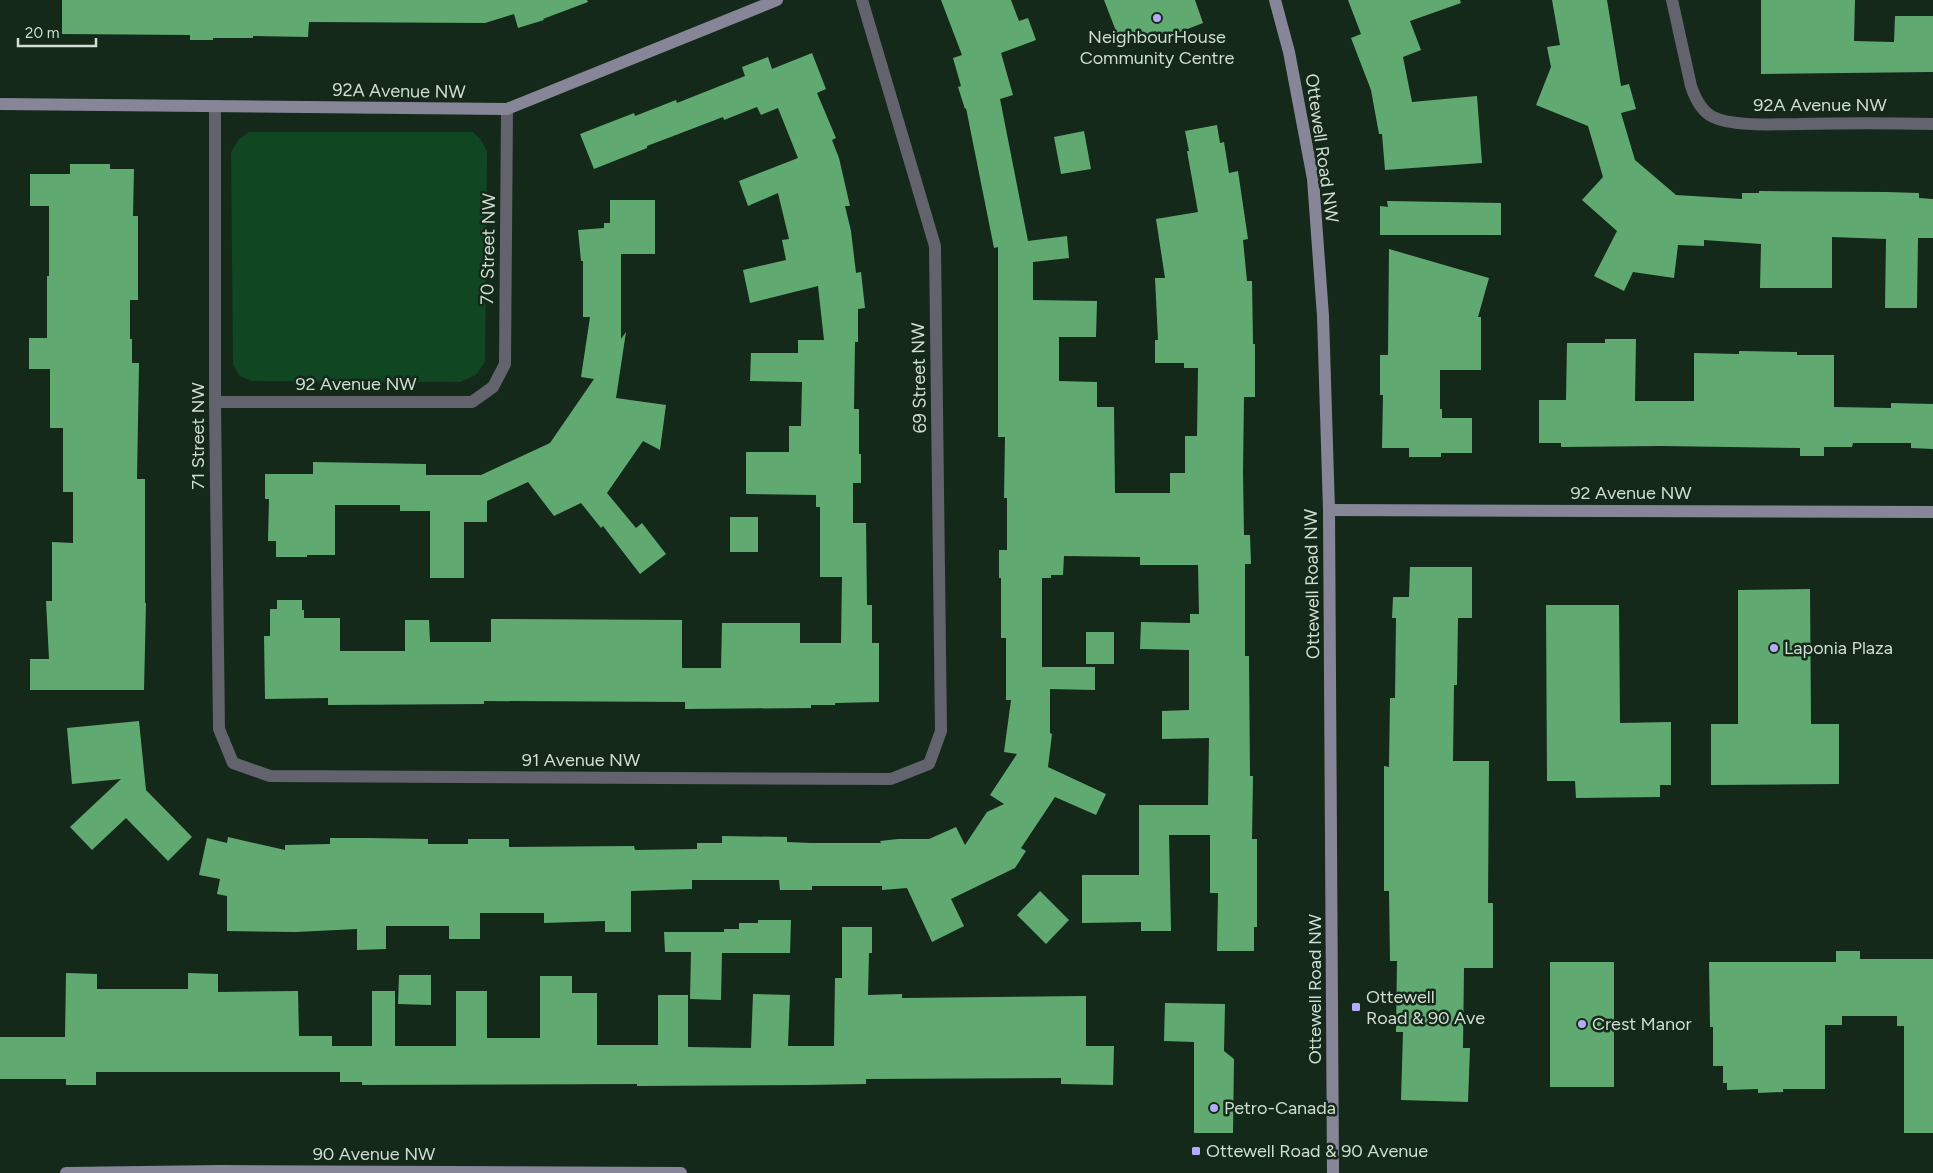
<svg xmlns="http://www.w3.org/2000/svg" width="1933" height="1173" viewBox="0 0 1933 1173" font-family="Figtree,sans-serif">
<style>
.green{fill:#114622}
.building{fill:#60aa72}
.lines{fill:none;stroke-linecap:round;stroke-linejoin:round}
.street{stroke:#63636e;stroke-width:12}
.secondary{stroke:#878699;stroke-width:12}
.poi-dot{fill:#b4acf9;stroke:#142919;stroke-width:2}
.labels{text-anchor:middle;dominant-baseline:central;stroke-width:5;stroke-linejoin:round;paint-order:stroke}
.poi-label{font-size:18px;fill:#d0ddd2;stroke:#142919;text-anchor:start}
.street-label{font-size:18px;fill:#d0ddd2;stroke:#142919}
</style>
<rect width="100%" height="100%" fill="#142919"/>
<path class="green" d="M 249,132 L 473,132 L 481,140 L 487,151 L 485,362 L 476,375 L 460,382 L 252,381 L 240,376 L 233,365 L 231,152 L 239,139 Z"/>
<g class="building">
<path d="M 62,0 L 587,0 L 588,2 L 543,19 L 544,20 L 518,28 L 514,14 L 485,23 L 309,22 L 308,37 L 253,36 L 253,38 L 213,38 L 213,40 L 190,40 L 190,35 L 62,34 Z"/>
<path d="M 941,0 L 1011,0 L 1019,21 L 1028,18 L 1036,40 L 1001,53 L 1013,95 L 1000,99 L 1028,241 L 1067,236 L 1069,258 L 1033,262 L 1033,300 L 1097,301 L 1096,337 L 1059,337 L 1059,381 L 1097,382 L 1097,407 L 1114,407 L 1115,493 L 1170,493 L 1170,473 L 1185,473 L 1185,436 L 1197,436 L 1198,368 L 1184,368 L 1184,363 L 1155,363 L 1155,340 L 1158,340 L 1155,278 L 1165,278 L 1156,219 L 1198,212 L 1187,151 L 1189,151 L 1185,131 L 1217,125 L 1220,143 L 1224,142 L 1229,173 L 1238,171 L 1248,239 L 1243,240 L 1247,281 L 1252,281 L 1253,344 L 1255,344 L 1255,397 L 1244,397 L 1243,473 L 1244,535 L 1250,535 L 1251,564 L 1245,564 L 1245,656 L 1249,656 L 1250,776 L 1253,776 L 1252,839 L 1257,839 L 1257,927 L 1254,927 L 1254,951 L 1217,951 L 1218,893 L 1210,893 L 1210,835 L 1169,835 L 1171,931 L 1141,931 L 1141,922 L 1082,923 L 1082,875 L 1139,875 L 1139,805 L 1208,805 L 1209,738 L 1162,739 L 1162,711 L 1189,710 L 1189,650 L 1140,649 L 1141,622 L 1190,623 L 1190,614 L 1199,614 L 1198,565 L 1140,565 L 1140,557 L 1064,556 L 1063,575 L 1051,575 L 1051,578 L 1042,578 L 1042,667 L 1095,667 L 1095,690 L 1050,689 L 1050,733 L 1052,734 L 1048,767 L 1106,794 L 1096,815 L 1055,797 L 1021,848 L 1026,851 L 1015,868 L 951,899 L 964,926 L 932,942 L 907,888 L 882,890 L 882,886 L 812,886 L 812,890 L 780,890 L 779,880 L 692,880 L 692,889 L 631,891 L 631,932 L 605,932 L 605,921 L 544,923 L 544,913 L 480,913 L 480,939 L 449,939 L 449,926 L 386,926 L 386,949 L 357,950 L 357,929 L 296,932 L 227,931 L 227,896 L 217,894 L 220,879 L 199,875 L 207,838 L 227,843 L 228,837 L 285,850 L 285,845 L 330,844 L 330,838 L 369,838 L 428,839 L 428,844 L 468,844 L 468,839 L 509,839 L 509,847 L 634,846 L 635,850 L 697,849 L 697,843 L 722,843 L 722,836 L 787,837 L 787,842 L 811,843 L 881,843 L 880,841 L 898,839 L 929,839 L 956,827 L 965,845 L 987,812 L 1004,804 L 990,795 L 1017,754 L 1004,752 L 1011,700 L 1006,700 L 1006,638 L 1001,638 L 1001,578 L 999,578 L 999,550 L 1007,550 L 1007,498 L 1004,498 L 1005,437 L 998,437 L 998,247 L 994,248 L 966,108 L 965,109 L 958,87 L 961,86 L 953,58 L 962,55 Z"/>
<path d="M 1104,0 L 1195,0 L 1203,23 L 1159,40 L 1156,31 L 1121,44 Z"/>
<path d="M 1348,0 L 1460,0 L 1461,3 L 1410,21 L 1421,50 L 1403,57 L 1412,102 L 1477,96 L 1482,163 L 1385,170 L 1382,134 L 1379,134 L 1371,90 L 1351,38 L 1361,34 Z"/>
<path d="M 1552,0 L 1607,0 L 1621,86 L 1629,84 L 1636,109 L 1621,113 L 1635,160 L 1676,195 L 1742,199 L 1742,193 L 1759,193 L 1759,191 L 1886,192 L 1919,193 L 1919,198 L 1933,199 L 1933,238 L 1918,238 L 1917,308 L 1885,308 L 1886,239 L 1832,237 L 1832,288 L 1760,288 L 1761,244 L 1704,240 L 1704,246 L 1678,245 L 1674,278 L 1633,272 L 1624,291 L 1594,276 L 1617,231 L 1582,200 L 1603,177 L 1588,126 L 1536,105 L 1551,67 L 1547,47 L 1560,45 Z"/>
<path d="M 1761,0 L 1855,0 L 1854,41 L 1894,42 L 1895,16 L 1933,16 L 1933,72 L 1761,74 Z"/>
<path d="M 812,53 L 826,89 L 817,93 L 836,138 L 832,140 L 839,158 L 850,206 L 845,206 L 851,231 L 856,273 L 861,272 L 865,308 L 858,309 L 858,342 L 855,342 L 854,409 L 859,409 L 859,454 L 861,454 L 861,483 L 853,483 L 853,523 L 866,523 L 867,605 L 872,605 L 872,643 L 879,643 L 879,702 L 835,703 L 835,705 L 811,705 L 811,708 L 685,709 L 685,702 L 484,701 L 484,704 L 328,705 L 328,698 L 265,699 L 264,636 L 270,636 L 270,609 L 277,609 L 277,600 L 302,600 L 302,610 L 304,610 L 304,618 L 340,618 L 340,651 L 405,651 L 405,620 L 429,620 L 430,642 L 491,642 L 491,619 L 682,620 L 682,668 L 721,668 L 722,623 L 800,623 L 800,643 L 841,643 L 842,577 L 820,577 L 820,507 L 816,507 L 816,495 L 746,494 L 746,452 L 789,452 L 789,426 L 801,426 L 802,382 L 750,381 L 751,353 L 798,353 L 798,340 L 824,340 L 818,286 L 750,303 L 743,270 L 786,260 L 782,240 L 789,239 L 778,193 L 748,206 L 739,181 L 798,158 L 778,108 L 761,115 L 757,107 L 724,120 L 723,117 L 647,146 L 647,148 L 594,169 L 580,134 L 634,113 L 635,116 L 676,100 L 677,103 L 745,76 L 742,67 L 768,57 L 772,69 Z"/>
<path d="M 1084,131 L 1091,169 L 1061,174 L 1054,137 Z"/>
<path d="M 70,164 L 110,164 L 110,169 L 134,169 L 133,216 L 138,216 L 138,300 L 130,300 L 130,339 L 132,339 L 132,363 L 139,363 L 137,479 L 145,479 L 145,603 L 146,603 L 144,690 L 30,690 L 30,659 L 49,659 L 46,601 L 52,601 L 52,542 L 73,543 L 73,492 L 63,492 L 63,428 L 50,428 L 50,369 L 29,369 L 29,338 L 47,338 L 47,276 L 49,276 L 49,206 L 30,206 L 30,174 L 70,174 Z"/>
<path d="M 610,200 L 655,200 L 655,254 L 621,254 L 621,339 L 626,332 L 616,398 L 666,405 L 660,450 L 643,441 L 607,493 L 636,528 L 642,523 L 666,554 L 640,574 L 603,526 L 601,528 L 581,503 L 554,516 L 528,482 L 487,501 L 487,522 L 464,522 L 464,578 L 430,578 L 430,511 L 400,511 L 400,505 L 335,505 L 335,555 L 307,555 L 307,557 L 276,557 L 276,541 L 268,541 L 269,499 L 265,499 L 265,474 L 313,474 L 313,462 L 426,464 L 426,475 L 481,475 L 550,443 L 594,379 L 581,377 L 590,317 L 583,317 L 583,261 L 581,261 L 578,230 L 604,228 L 604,223 L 610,223 Z"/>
<path d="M 1387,201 L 1501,203 L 1501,235 L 1380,235 L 1380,206 L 1388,207 Z"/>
<path d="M 1389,249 L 1489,278 L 1478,317 L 1481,317 L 1481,370 L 1440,370 L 1440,409 L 1442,409 L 1442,418 L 1472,418 L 1472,453 L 1441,453 L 1441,457 L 1409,457 L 1409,448 L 1382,448 L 1383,395 L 1380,395 L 1380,355 L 1388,355 Z"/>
<path d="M 1605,339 L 1636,339 L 1635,401 L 1694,401 L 1694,353 L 1739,354 L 1739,351 L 1797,352 L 1797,355 L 1834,355 L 1834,407 L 1891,408 L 1891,403 L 1933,404 L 1933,449 L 1911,448 L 1911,443 L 1853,443 L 1852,447 L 1824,447 L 1824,456 L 1800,456 L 1800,448 L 1661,446 L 1561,447 L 1561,443 L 1539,443 L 1539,400 L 1566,400 L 1567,343 L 1605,343 Z"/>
<rect x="730" y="517" width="28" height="35"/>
<path d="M 1410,567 L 1472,567 L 1472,618 L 1458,618 L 1457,685 L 1454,685 L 1453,761 L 1489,761 L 1488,903 L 1493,903 L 1493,968 L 1464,968 L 1463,1048 L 1470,1048 L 1468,1102 L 1401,1100 L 1403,1032 L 1396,1032 L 1397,961 L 1390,961 L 1389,891 L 1384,891 L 1384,766 L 1389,767 L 1390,698 L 1395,698 L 1396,618 L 1392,618 L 1393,597 L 1409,597 Z"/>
<path d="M 1810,589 L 1811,724 L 1839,724 L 1839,784 L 1711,785 L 1711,724 L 1738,724 L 1738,590 Z"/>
<path d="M 1546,605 L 1619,605 L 1620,723 L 1671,722 L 1671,785 L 1660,785 L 1660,797 L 1576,798 L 1575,781 L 1547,781 Z"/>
<rect x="1086" y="632" width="28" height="32"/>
<path d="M 139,721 L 146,790 L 192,837 L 168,861 L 126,818 L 92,850 L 70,827 L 121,779 L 72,784 L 67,728 Z"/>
<path d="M 1040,891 L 1069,920 L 1046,944 L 1017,915 Z"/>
<path d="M 758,920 L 791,920 L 790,953 L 722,953 L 721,1000 L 690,999 L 691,952 L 665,952 L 664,932 L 724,932 L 724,929 L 739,929 L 739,923 L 758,923 Z"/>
<path d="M 842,927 L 872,927 L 872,953 L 869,953 L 868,995 L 902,994 L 902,998 L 1086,996 L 1086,1046 L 1114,1046 L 1113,1085 L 1061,1084 L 1061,1078 L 866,1079 L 866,1084 L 806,1085 L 637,1086 L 637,1084 L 362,1085 L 362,1082 L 340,1082 L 340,1072 L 96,1072 L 96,1085 L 66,1085 L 66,1079 L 0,1079 L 0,1037 L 65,1037 L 66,973 L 97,974 L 97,989 L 188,989 L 188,973 L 218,974 L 218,992 L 298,991 L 299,1036 L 332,1036 L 332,1046 L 372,1046 L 372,991 L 395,991 L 395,1046 L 456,1046 L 456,991 L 487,991 L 487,1038 L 540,1038 L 540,976 L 572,976 L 572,993 L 597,993 L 597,1045 L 658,1045 L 658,995 L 688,995 L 688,1047 L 751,1048 L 753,994 L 790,995 L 788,1046 L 834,1046 L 835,978 L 842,978 Z"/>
<path d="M 1836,951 L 1860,951 L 1860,959 L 1933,959 L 1933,1133 L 1904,1133 L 1904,1026 L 1897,1026 L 1897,1016 L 1842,1016 L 1842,1025 L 1825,1025 L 1825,1089 L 1783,1089 L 1783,1092 L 1758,1093 L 1758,1089 L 1727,1090 L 1727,1083 L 1723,1083 L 1723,1066 L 1713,1066 L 1713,1027 L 1710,1027 L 1709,962 L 1836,962 Z"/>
<rect x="1550" y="962" width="64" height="125"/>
<path d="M 399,975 L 431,975 L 431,1005 L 398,1004 Z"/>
<path d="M 1165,1003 L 1225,1004 L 1224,1051 L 1234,1059 L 1233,1133 L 1194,1133 L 1194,1042 L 1164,1041 Z"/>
</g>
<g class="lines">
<g class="street">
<path d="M 1672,0 L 1691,86 C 1695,98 1701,111 1713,117 C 1733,127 1776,124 1799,124 C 1844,123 1888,123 1933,124"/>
<path d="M 215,106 L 215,402 L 219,729 L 233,763 L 270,776 L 891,779 L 929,764 L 941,731 L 935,246 L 862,0"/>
<path d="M 215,402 L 472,402 L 493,387 L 505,364 L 507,109"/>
</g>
<g class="secondary">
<path d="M 1275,0 L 1289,52 L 1313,179 L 1323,316 L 1329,510 L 1333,1173"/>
<path d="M 0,104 L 507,109 L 777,0"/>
<path d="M 1329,510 L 1933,512"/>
<path d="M 66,1173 L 222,1171 L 681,1173"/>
</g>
</g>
<g class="poi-dot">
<circle cx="1157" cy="18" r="5"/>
<circle cx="1774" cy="648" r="5"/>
<rect x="1351" y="1002" width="10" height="10" rx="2.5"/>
<circle cx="1582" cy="1024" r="5"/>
<circle cx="1214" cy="1108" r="5"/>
<rect x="1191" y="1146" width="10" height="10" rx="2.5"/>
</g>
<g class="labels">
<g class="poi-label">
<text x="1157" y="37" text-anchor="middle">NeighbourHouse<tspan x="1157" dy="21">Community Centre</tspan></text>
<text x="1784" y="648">Laponia Plaza</text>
<text x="1366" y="997">Ottewell<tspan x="1366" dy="21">Road &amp; 90 Ave</tspan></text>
<text x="1592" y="1024">Crest Manor</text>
<text x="1224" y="1108">Petro-Canada</text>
<text x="1206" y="1151">Ottewell Road &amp; 90 Avenue</text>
</g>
<g class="street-label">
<text transform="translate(399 91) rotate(1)">92A Avenue NW</text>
<text x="1820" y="105">92A Avenue NW</text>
<text transform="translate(1322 148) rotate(82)">Ottewell Road NW</text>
<text transform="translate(488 249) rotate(-89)">70 Street NW</text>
<text transform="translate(919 378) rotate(-91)">69 Street NW</text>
<text x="356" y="384">92 Avenue NW</text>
<text transform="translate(198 436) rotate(-90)">71 Street NW</text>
<text x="1631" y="493">92 Avenue NW</text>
<text transform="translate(1312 584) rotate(-91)">Ottewell Road NW</text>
<text x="581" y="760">91 Avenue NW</text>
<text transform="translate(1315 989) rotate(-90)">Ottewell Road NW</text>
<text x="374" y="1154">90 Avenue NW</text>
</g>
</g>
<path d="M18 38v8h78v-8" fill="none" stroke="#d0ddd2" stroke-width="2.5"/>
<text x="25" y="38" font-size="15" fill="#d0ddd2" stroke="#142919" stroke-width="4" paint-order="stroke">20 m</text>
</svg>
